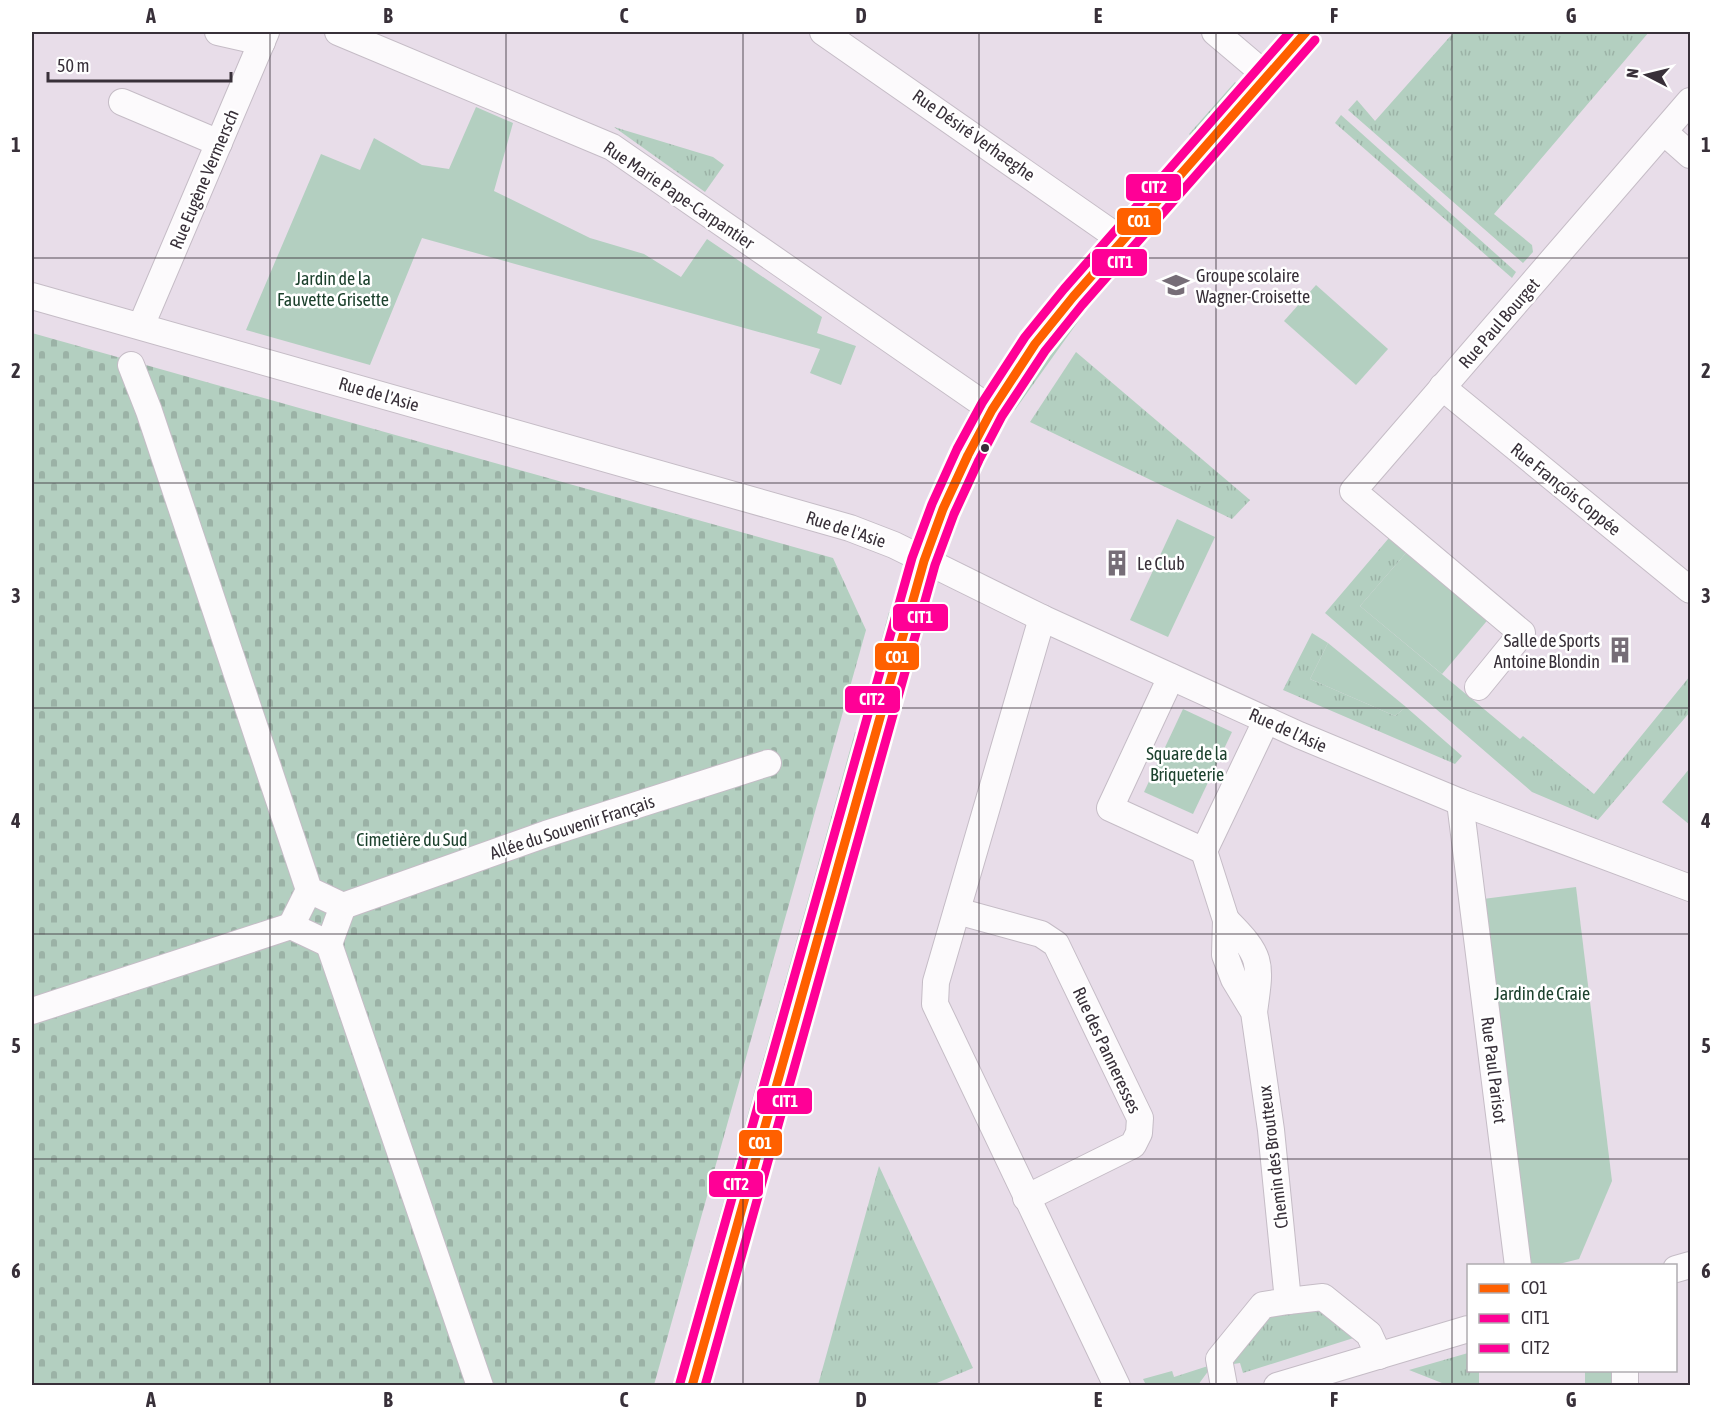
<svg xmlns="http://www.w3.org/2000/svg" width="1722" height="1417" viewBox="0 0 1722 1417" font-family="'Asap Condensed',sans-serif">
<style>
.grass{fill:url(#grass-tufts)}
.cemetery{fill:url(#cemetery-stones)}
.park{fill:#b3cfc0}
.lines{fill:none;stroke-linecap:round;stroke-linejoin:round}
.minor-casing{stroke:#c5bcc6;stroke-width:28}
.minor{stroke:#fcfafc;stroke-width:26}
.bus-1-casing{stroke:#fff;stroke-width:14}
.bus-2-casing{stroke:#fff;stroke-width:14}
.bus-3-casing{stroke:#fff;stroke-width:14}
.bus-1{stroke:#ff6000;stroke-width:9}
.bus-2{stroke:#ff0096;stroke-width:9}
.bus-3{stroke:#ff0096;stroke-width:9}
.grid{fill:none;stroke:#383039;stroke-width:1.5;stroke-opacity:0.55}
.bus-dot{fill:#383039;stroke:#fff;stroke-width:2}
.labels{text-anchor:middle;dominant-baseline:central;stroke-width:5;stroke-linejoin:round;paint-order:stroke}
.street-label{font-size:18px;fill:#383039;stroke:#fff}
.poi-label{font-size:18px;fill:#383039;stroke:#fff;text-anchor:start}
.park-label{font-size:18px;fill:#1c412d;stroke:#fff}
.line-badge{stroke:#fff;stroke-width:2}
.badge-label{font-size:16px;text-anchor:middle;font-weight:bold;fill:#fff}
.neatline{fill:none;stroke:#383039;stroke-width:2}
.grid-label{font-size:20px;text-anchor:middle;font-weight:bold;fill:#383039}
</style>
<defs>
<pattern id="grass-tufts" width="24" height="20" patternUnits="userSpaceOnUse" patternTransform="scale(1.5)"><rect width="24" height="20" fill="#b3cfc0"/><path d="M3 7l-1-3M5 7V3M7 7l1-3M15 17l-1-3M17 17v-4M19 17l1-3" fill="none" stroke="#9bb2a6"/></pattern>
<pattern id="cemetery-stones" width="16" height="16" patternUnits="userSpaceOnUse" patternTransform="scale(1.5)"><rect width="16" height="16" fill="#b3cfc0"/><path d="M2 7V4a2 2 0 0 1 4 0v3zM10 15v-3a2 2 0 0 1 4 0v3z" fill="#9bb2a6"/></pattern>
</defs>
<rect width="100%" height="100%" fill="#e8dde9"/>
<g class="grass">
<path d="M 1454,32 L 1649,32 L 1494,214 L 1532,245 L 1533,252 L 1523,263 L 1348,110 L 1357,100 L 1375,121 Z"/>
<path d="M 1235,82 L 1240,87 L 1195,140 L 1189,134 Z"/>
<path d="M 1341,115 L 1516,272 L 1512,278 L 1335,123 Z"/>
<path d="M 614,127 L 713,157 L 724,165 L 705,192 Z"/>
<path d="M 1203,165 L 1209,170 L 1146,242 L 1141,237 Z"/>
<path d="M 1131,248 L 1137,253 L 1093,302 L 1088,297 Z"/>
<path d="M 1076,311 L 1082,316 L 1015,410 L 1009,406 L 1050,344 Z"/>
<path d="M 1076,352 L 1250,500 L 1232,519 L 1030,422 Z"/>
<path d="M 1394,532 L 1412,546 L 1360,606 L 1520,739 L 1523,736 L 1594,794 L 1690,676 L 1690,712 L 1598,820 L 1532,792 L 1325,613 Z"/>
<path d="M 889,612 L 897,614 L 881,670 L 874,668 Z"/>
<path d="M 1312,633 L 1328,643 L 1310,679 L 1395,716 L 1406,707 L 1462,756 L 1455,764 L 1283,690 Z"/>
<path d="M 855,732 L 863,735 L 680,1385 L 672,1386 Z"/>
<path d="M 879,1166 L 973,1368 L 932,1385 L 818,1385 Z"/>
<path d="M 1320,1301 L 1363,1335 L 1243,1373 L 1240,1363 L 1227,1365 L 1263,1310 Z"/>
<path d="M 1468,1353 L 1468,1370 L 1479,1371 L 1479,1385 L 1447,1385 L 1409,1370 Z"/>
<path d="M 1208,1366 L 1209,1370 L 1198,1385 L 1146,1385 L 1143,1379 L 1172,1371 L 1174,1377 Z"/>
</g>
<path class="cemetery" d="M 32,333 L 833,558 L 866,630 L 654,1385 L 32,1385 Z"/>
<g class="park">
<path d="M 476,107 L 513,123 L 494,191 L 590,238 L 644,254 L 681,277 L 707,239 L 822,317 L 817,333 L 856,346 L 841,385 L 810,373 L 820,349 L 422,238 L 370,365 L 246,330 L 321,154 L 360,170 L 374,138 L 422,165 L 449,169 Z"/>
<path d="M 1316,285 L 1388,349 L 1356,385 L 1284,321 Z"/>
<path d="M 1177,519 L 1215,537 L 1168,637 L 1130,620 Z"/>
<path d="M 1412,546 L 1491,616 L 1442,674 L 1360,606 Z"/>
<path d="M 1328,643 L 1406,707 L 1395,716 L 1310,679 Z"/>
<path d="M 1183,709 L 1232,732 L 1193,814 L 1144,792 Z"/>
<path d="M 1690,768 L 1690,825 L 1662,802 Z"/>
<path d="M 1576,887 L 1612,1181 L 1579,1259 L 1555,1265 L 1529,1265 L 1483,899 Z"/>
<path d="M 1585,1371 L 1612,1371 L 1613,1385 L 1585,1385 Z"/>
</g>
<g class="lines">
<g class="minor-casing">
<g id="minor">
<path d="M 218,32 L 262,42"/>
<path d="M 338,32 L 612,147 L 992,410"/>
<path d="M 823,32 L 1123,241"/>
<path d="M 1215,32 L 1267,76"/>
<path d="M 122,102 L 219,143"/>
<path d="M 1664,132 L 1690,155"/>
<path d="M 32,296 L 850,528 L 894,545 L 1042,618 L 1299,735 L 1460,802 L 1690,888"/>
<path d="M 141,326 L 266,32"/>
<path d="M 131,365 L 149,411 L 309,890 L 343,906 L 329,944 L 480,1386"/>
<path d="M 1442,387 L 1690,590"/>
<path d="M 1042,618 L 936,982 L 935,1004 L 1117,1386"/>
<path d="M 1171,677 L 1110,808 L 1204,851"/>
<path d="M 1478,687 L 1522,633 L 1353,491 L 1690,101"/>
<path d="M 1460,802 L 1518,1266"/>
<path d="M 309,890 L 291,926 L 329,944"/>
<path d="M 343,906 L 546,834 L 768,763"/>
<path d="M 957,911 L 1041,934 L 1056,944 L 1140,1118 L 1139,1133 L 1133,1145 L 1026,1198"/>
<path d="M 1226,920 C 1263,957 1261,962 1254,1012"/>
<path d="M 32,1011 L 291,926"/>
<path d="M 1676,1269 L 1690,1265"/>
<path d="M 1288,1301 L 1323,1297 L 1369,1334 L 1379,1356"/>
<path d="M 1625,1370 L 1625,1386"/>
<path d="M 692,1386 L 924,561 L 943,509 L 968,455 L 992,410 L 1035,344 L 1073,297 L 1306,32"/>
<path d="M 1224,1386 L 1219,1359 L 1263,1305 L 1288,1301 L 1271,1130 L 1254,1012 L 1234,979 L 1225,955 L 1226,920 L 1204,851 L 1266,721"/>
<path d="M 1277,1386 L 1468,1329"/>
</g>
</g>
<use href="#minor" class="minor"/>
<g class="bus-1-casing">
<path id="bus-1" d="M 692,1386 L 924,561 L 943,509 L 968,455 L 992,410 L 1035,344 L 1073,297 L 1306,32"/>
</g>
<g class="bus-2-casing">
<path id="bus-2" d="M 705,1386 L 935,565 L 954,514 L 979,460 L 1002,416 L 1045,351 L 1082,305 L 1315,40"/>
</g>
<g class="bus-3-casing">
<path id="bus-3" d="M 680,1383 L 912,558 L 932,504 L 957,449 L 982,403 L 1025,337 L 1064,289 L 1290,32"/>
</g>
<use href="#bus-1" class="bus-1"/>
<use href="#bus-2" class="bus-2"/>
<use href="#bus-3" class="bus-3"/>
</g>
<path class="grid" d="M 270,32 L 270,1386M 506,32 L 506,1386M 743,32 L 743,1386M 979,32 L 979,1386M 1216,32 L 1216,1386M 1452,32 L 1452,1386M 32,258 L 1690,258M 32,483 L 1690,483M 32,708 L 1690,708M 32,934 L 1690,934M 32,1159 L 1690,1159"/>
<defs>
<g id="school-bare" transform="scale(2.07)"><path d="M0-5L7-2L0 1L-7-2ZM-4 1L0 2.5L4 1V4Q0 6-4 4Z" fill="#766d77" stroke="#fff" stroke-width="2.5" paint-order="stroke"/></g>
<g id="building-bare" transform="scale(2.07)"><path d="M-4-6H4V6H1V3H-1V6H-4ZM-2.5-4.3h1.7v1.8h-1.7ZM.8-4.3h1.7v1.8H.8ZM-2.5-1h1.7V.8h-1.7ZM.8-1h1.7V.8H.8Z" fill="#766d77" stroke="#fff" stroke-width="2.5" paint-order="stroke"/></g>
</defs>
<g fill-rule="evenodd">
<use href="#school-bare" x="1176" y="285"/>
<use href="#building-bare" x="1117" y="563"/>
<use href="#building-bare" x="1620" y="650"/>
</g>
<circle class="bus-dot" cx="985" cy="448" r="5"/>
<g class="labels">
<g class="street-label">
<text transform="translate(974 135) rotate(35)">Rue Désiré Verhaeghe</text>
<text transform="translate(204 179) rotate(-67)">Rue Eugène Vermersch</text>
<text transform="translate(679 195) rotate(34)">Rue Marie Pape-Carpantier</text>
<text transform="translate(1499 323) rotate(-49)">Rue Paul Bourget</text>
<text transform="translate(379 394) rotate(16)">Rue de l'Asie</text>
<text transform="translate(1566 489) rotate(39)">Rue François Coppée</text>
<text transform="translate(846 529) rotate(18)">Rue de l'Asie</text>
<text transform="translate(1288 730) rotate(24)">Rue de l'Asie</text>
<text transform="translate(572 827) rotate(-18)">Allée du Souvenir Français</text>
<text transform="translate(1107 1050) rotate(65)">Rue des Panneresses</text>
<text transform="translate(1494 1070) rotate(83)">Rue Paul Parisot</text>
<text transform="translate(1273 1157) rotate(-97)">Chemin des Broutteux</text>
</g>
<g class="poi-label">
<text x="1196" y="275">Groupe scolaire<tspan x="1196" dy="21">Wagner-Croisette</tspan></text>
<text x="1137" y="563">Le Club</text>
<text x="1600" y="640" text-anchor="end">Salle de Sports<tspan x="1600" dy="21">Antoine Blondin</tspan></text>
</g>
<g class="park-label">
<text x="333" y="278">Jardin de la<tspan x="333" dy="21">Fauvette Grisette</tspan></text>
<text x="1187" y="753">Square de la<tspan x="1187" dy="21">Briqueterie</tspan></text>
<text x="412" y="839">Cimetière du Sud</text>
<text x="1542" y="993">Jardin de Craie</text>
</g>
</g>
<g class="line-badge">
<rect x="1125" y="173" width="57" height="29" rx="6" fill="#ff0096"/>
<rect x="1116" y="207" width="46" height="29" rx="6" fill="#ff6000"/>
<rect x="1091" y="248" width="57" height="29" rx="6" fill="#ff0096"/>
<rect x="892" y="603" width="57" height="29" rx="6" fill="#ff0096"/>
<rect x="874" y="642" width="46" height="29" rx="6" fill="#ff6000"/>
<rect x="844" y="685" width="57" height="29" rx="6" fill="#ff0096"/>
<rect x="756" y="1087" width="57" height="28" rx="6" fill="#ff0096"/>
<rect x="738" y="1129" width="45" height="28" rx="6" fill="#ff6000"/>
<rect x="708" y="1170" width="56" height="28" rx="6" fill="#ff0096"/>
</g>
<g class="badge-label">
<text x="1154" y="193">CIT2</text>
<text x="1139" y="227">CO1</text>
<text x="1120" y="268">CIT1</text>
<text x="920" y="623">CIT1</text>
<text x="897" y="663">CO1</text>
<text x="872" y="705">CIT2</text>
<text x="785" y="1107">CIT1</text>
<text x="760" y="1149">CO1</text>
<text x="736" y="1190">CIT2</text>
</g>
<rect width="1722" height="1417" fill="none" stroke="#ffffff" stroke-width="66"/>
<rect x="1467" y="1264" width="210" height="108" fill="#ffffff" stroke="#afacb0" stroke-width="1.5"/>
<rect x="1479" y="1284" width="30" height="9" fill="#ff6000" stroke="#afacb0" stroke-width="1.5"/>
<text x="1521" y="1294" font-size="18" fill="#383039">CO1</text>
<rect x="1479" y="1314" width="30" height="9" fill="#ff0096" stroke="#afacb0" stroke-width="1.5"/>
<text x="1521" y="1324" font-size="18" fill="#383039">CIT1</text>
<rect x="1479" y="1344" width="30" height="9" fill="#ff0096" stroke="#afacb0" stroke-width="1.5"/>
<text x="1521" y="1354" font-size="18" fill="#383039">CIT2</text>
<g transform="translate(1647 75) rotate(277)" stroke="#ffffff" stroke-width="4.5" paint-order="stroke">
<path d="M0-4.5L10 22L0 15L-10 22Z" fill="#383039"/>
<text y="-9" font-size="16" font-weight="bold" text-anchor="middle" fill="#383039">N</text>
</g>
<path d="M48 72v9h183v-9" fill="none" stroke="#383039" stroke-width="3"/>
<text x="57" y="72" font-size="18" fill="#383039" stroke="#ffffff" stroke-width="4.5" paint-order="stroke">50 m</text>
<rect x="33" y="33" width="1656" height="1351" class="neatline"/>
<g class="grid-label">
<text x="151" y="23">A</text>
<text x="388" y="23">B</text>
<text x="624" y="23">C</text>
<text x="861" y="23">D</text>
<text x="1098" y="23">E</text>
<text x="1334" y="23">F</text>
<text x="1571" y="23">G</text>
<text x="16" y="152">1</text>
<text x="1706" y="152">1</text>
<text x="16" y="378">2</text>
<text x="1706" y="378">2</text>
<text x="16" y="603">3</text>
<text x="1706" y="603">3</text>
<text x="16" y="828">4</text>
<text x="1706" y="828">4</text>
<text x="16" y="1053">5</text>
<text x="1706" y="1053">5</text>
<text x="16" y="1278">6</text>
<text x="1706" y="1278">6</text>
<text x="151" y="1407">A</text>
<text x="388" y="1407">B</text>
<text x="624" y="1407">C</text>
<text x="861" y="1407">D</text>
<text x="1098" y="1407">E</text>
<text x="1334" y="1407">F</text>
<text x="1571" y="1407">G</text>
</g>
</svg>
